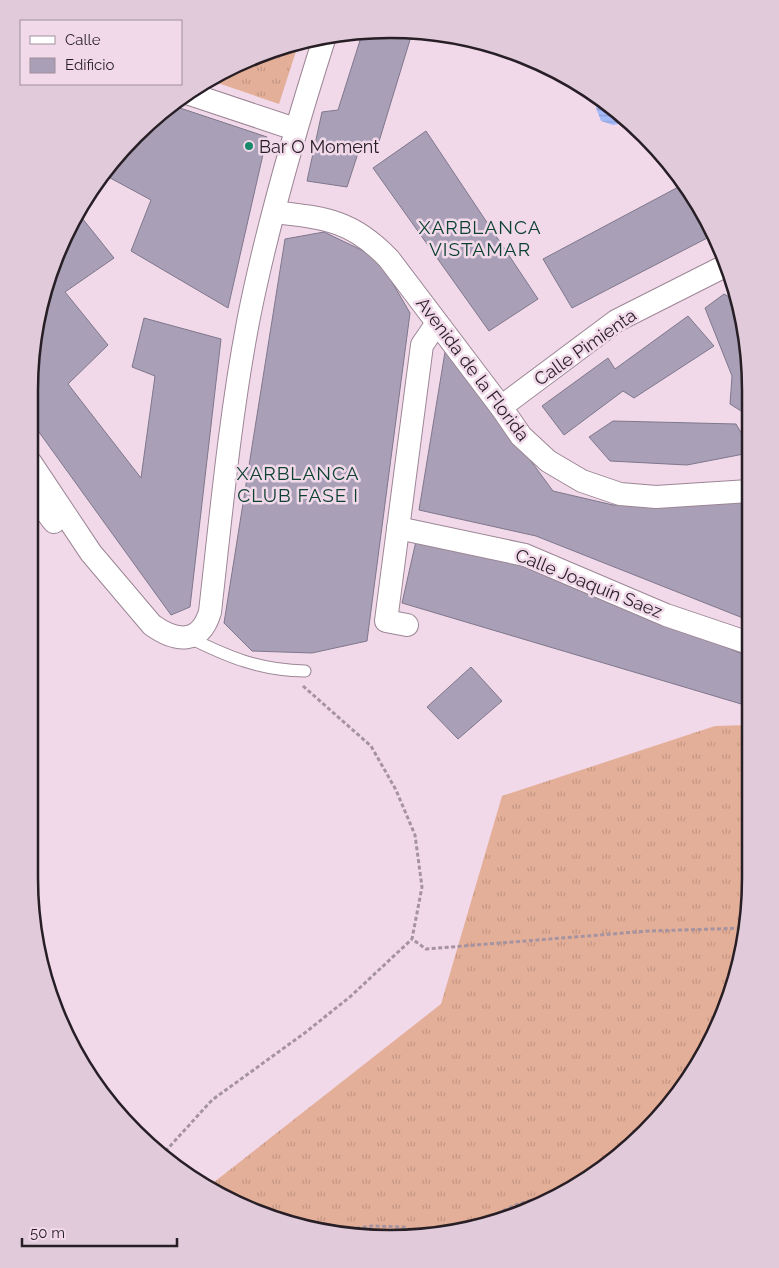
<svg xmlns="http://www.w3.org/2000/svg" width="779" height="1268" viewBox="0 0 779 1268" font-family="Raleway,sans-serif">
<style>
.grass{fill:url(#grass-tufts)}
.water{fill:url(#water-rules)}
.building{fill:#a9a0b7;stroke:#7f778c}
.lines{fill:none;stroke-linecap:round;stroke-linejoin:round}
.service-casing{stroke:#9c8695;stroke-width:13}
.minor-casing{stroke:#9c8695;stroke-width:24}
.path{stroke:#a593a0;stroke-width:3;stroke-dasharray:4 2.5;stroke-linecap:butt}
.service{stroke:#fff;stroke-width:11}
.minor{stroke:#fff;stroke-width:22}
.poi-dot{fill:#188a6b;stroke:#f1d9ea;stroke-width:2}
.labels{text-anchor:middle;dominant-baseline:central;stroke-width:5;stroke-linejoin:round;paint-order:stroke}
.poi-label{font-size:18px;fill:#271f25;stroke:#f1d9ea;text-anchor:start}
.street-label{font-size:18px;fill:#271f25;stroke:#f1d9ea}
.neighbourhood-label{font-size:19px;letter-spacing:1px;fill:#0d4131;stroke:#f1d9ea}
.rim{fill:none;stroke:#271f25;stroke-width:2.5}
</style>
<defs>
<pattern id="grass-tufts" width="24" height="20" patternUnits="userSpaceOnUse" patternTransform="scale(1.25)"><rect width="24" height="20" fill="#e4af98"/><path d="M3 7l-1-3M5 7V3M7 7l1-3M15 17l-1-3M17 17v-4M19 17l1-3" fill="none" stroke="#c49683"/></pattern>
<pattern id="water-rules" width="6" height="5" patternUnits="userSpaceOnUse" patternTransform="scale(1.25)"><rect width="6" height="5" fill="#a4b9f7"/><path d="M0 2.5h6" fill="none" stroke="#8d9fd4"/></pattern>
</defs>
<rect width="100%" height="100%" fill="#f1d9ea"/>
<g class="grass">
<path d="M 299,42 L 279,104 L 206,79 L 273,48 Z"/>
<path d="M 748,725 L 747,925 L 723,1016 L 676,1098 L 590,1178 L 505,1220 L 389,1239 L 274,1220 L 209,1186 L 441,1004 L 502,796 L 715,726 Z"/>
</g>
<path class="water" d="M 599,97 L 609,103 L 629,122 L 613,125 L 601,121 L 596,108 Z"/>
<g class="building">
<path d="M 413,30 L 377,148 L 362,141 L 347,187 L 307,181 L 322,112 L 338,110 L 363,31 Z"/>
<path d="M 171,105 L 267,137 L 228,308 L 131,251 L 151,200 L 101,173 L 151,118 Z"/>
<path d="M 426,131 L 538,299 L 489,331 L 373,168 Z"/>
<path d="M 684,184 L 702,209 L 713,235 L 572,308 L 543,259 Z"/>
<path d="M 78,213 L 114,258 L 65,292 L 108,345 L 68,384 L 141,478 L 155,376 L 132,367 L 144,318 L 221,339 L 190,607 L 171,615 L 31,421 L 32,343 L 56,252 Z"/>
<path d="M 324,232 L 378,258 L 410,313 L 367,641 L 312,653 L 252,651 L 224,623 L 285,239 Z"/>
<path d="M 724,294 L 739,303 L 749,366 L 749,416 L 730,404 L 732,376 L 705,308 Z"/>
<path d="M 688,316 L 714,346 L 634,398 L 623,391 L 564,435 L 542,406 L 608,358 L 615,369 Z"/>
<path d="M 446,346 L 553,491 L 613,505 L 749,502 L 748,620 L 536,536 L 419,510 Z"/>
<path d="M 613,421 L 736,424 L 749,446 L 749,453 L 687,465 L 610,461 L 589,437 Z"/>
<path d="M 416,541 L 523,565 L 743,654 L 748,654 L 748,706 L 402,603 Z"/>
<path d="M 471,667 L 502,701 L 458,739 L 427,707 Z"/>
</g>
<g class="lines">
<g class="service-casing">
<path id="service" d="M 188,637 C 228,657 259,670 305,671"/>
</g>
<g class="minor-casing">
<g id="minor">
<path d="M 187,93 L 295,129"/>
<path d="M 274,212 C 325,218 352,220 389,259 L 501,407 L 521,436 L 548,461 L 582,481 L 620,494 L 656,497 L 749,491"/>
<path d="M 501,407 L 616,321 L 725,266"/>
<path d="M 31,463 L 91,553 L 152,625 C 176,642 200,645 210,612 C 221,515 230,417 248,322 C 267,225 295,130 325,36"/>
<path d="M 31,492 L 54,522"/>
<path d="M 398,528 L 525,555 L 666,615 L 743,641 L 748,641"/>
<path d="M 407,625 L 386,621 L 422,345 L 437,323"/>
</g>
</g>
<g class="path">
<path d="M 303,686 L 371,746 L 396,790 L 415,835 L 422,887 L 412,939 L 426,949 L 649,931 L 746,928"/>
<path d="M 161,1156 L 212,1100 L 306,1032 L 351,996 L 412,939"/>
<path d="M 518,1204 L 523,1212"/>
<path d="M 448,1230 L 474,1224 L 518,1204 L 562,1192"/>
<path d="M 337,1231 L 372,1226 L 405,1227 L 418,1234"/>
</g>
<use href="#service" class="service"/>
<use href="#minor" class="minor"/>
</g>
<circle class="poi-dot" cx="249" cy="146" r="5"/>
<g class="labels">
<g class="poi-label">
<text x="259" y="146">Bar O Moment</text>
</g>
<g class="street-label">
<text transform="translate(585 347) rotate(-35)">Calle Pimienta</text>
<text transform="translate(473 369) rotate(53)">Avenida de la Florida</text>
<text transform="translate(589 583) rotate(22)">Calle Joaquín Saez</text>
</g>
<g class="neighbourhood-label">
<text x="480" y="227">XARBLANCA<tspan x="480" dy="22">VISTAMAR</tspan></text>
<text x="298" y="473">XARBLANCA<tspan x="298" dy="22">CLUB FASE I</tspan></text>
</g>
</g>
<path d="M0 0H779V1268H0ZM390 38H390A352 352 0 0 1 742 390V878A352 352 0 0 1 390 1230H390A352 352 0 0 1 38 878V390A352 352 0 0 1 390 38Z" fill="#e1cada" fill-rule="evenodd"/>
<path class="rim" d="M390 38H390A352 352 0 0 1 742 390V878A352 352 0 0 1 390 1230H390A352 352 0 0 1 38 878V390A352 352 0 0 1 390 38Z"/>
<rect x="20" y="20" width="162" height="65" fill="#f1d9ea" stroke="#a08f9b"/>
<rect x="30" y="36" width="25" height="8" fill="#ffffff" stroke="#a08f9b"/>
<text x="65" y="45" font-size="15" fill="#271f25">Calle</text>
<rect x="30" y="58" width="25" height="15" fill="#a9a0b7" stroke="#a08f9b"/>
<text x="65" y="70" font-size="15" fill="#271f25">Edificio</text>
<path d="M22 1238v8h155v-8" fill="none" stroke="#271f25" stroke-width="2.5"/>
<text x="30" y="1238" font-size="15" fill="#271f25" stroke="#f1d9ea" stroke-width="4" paint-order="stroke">50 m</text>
</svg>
